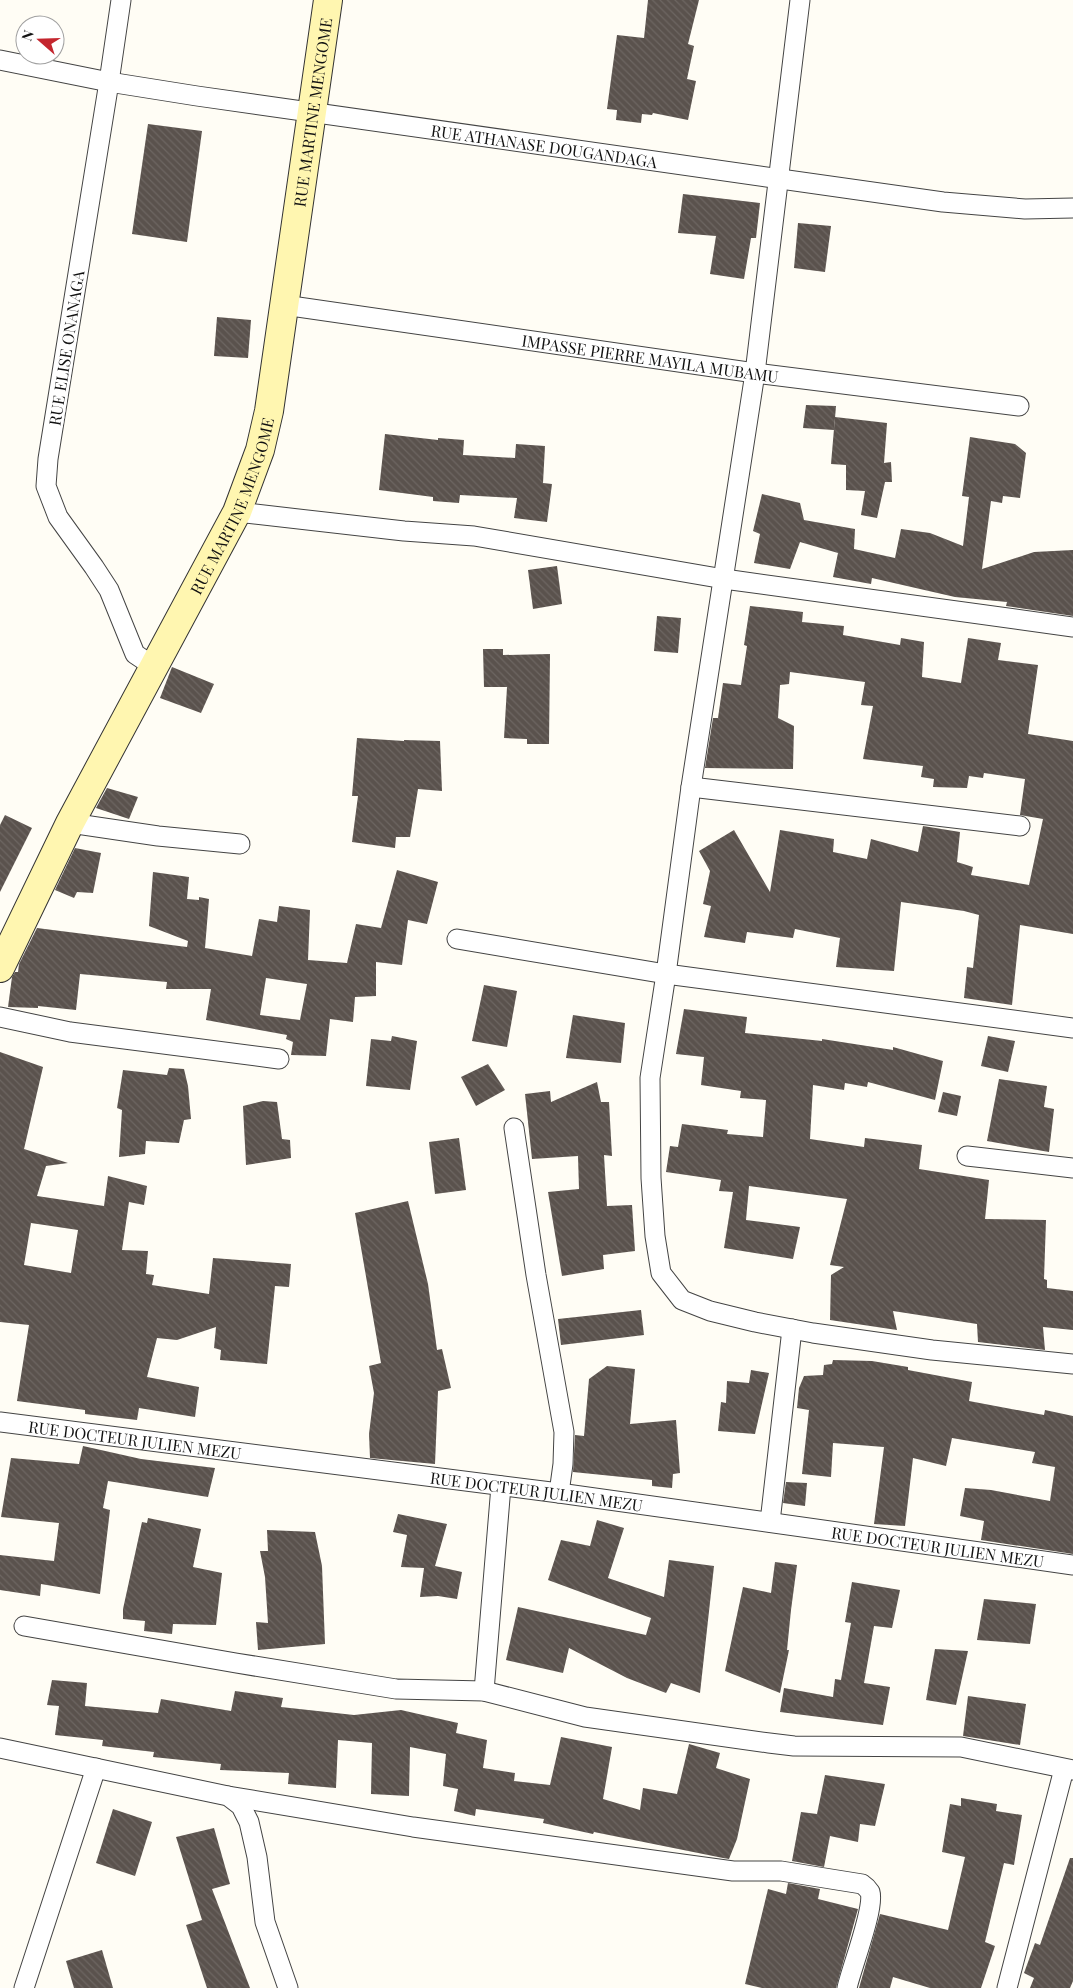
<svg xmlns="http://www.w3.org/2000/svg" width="1073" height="1988" viewBox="0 0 1073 1988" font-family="'Playfair Display',serif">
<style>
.building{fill:url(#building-back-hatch);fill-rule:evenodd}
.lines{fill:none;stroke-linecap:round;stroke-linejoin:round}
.street-casing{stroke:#444;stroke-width:21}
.secondary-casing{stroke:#333;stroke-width:30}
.street{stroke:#fff;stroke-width:19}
.secondary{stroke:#fff6b0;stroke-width:28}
.labels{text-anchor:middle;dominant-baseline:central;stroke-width:5;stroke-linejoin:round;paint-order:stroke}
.street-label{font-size:16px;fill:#111;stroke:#fff}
</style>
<defs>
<pattern id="building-back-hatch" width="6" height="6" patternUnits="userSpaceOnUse" patternTransform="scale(1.25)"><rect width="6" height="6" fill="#5a524d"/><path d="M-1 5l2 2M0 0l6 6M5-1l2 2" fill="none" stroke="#6d6662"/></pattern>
</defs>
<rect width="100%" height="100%" fill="#fffdf5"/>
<g class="building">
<path d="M 648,0 L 699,0 L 688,44 L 694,46 L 687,79 L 696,81 L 688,120 L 653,113 L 652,115 L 642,114 L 641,123 L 616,120 L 617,110 L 607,109 L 617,35 L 644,38 Z"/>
<path d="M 148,124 L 202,131 L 187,242 L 132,234 Z"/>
<path d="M 683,194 L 760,203 L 756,238 L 751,238 L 744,279 L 710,274 L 716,236 L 678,233 Z"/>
<path d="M 798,223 L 831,226 L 825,272 L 794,268 Z"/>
<path d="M 217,317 L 251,320 L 248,358 L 214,356 Z"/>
<path d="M 806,405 L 836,406 L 834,430 L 803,428 Z"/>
<path d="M 835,417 L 887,423 L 884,463 L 891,462 L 892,482 L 885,482 L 877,518 L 861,515 L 865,491 L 846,490 L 846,465 L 831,464 Z"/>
<path d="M 385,434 L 438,440 L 438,438 L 464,440 L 463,455 L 515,458 L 516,444 L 545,446 L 543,483 L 552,484 L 547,522 L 514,518 L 517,498 L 460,495 L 459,503 L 433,501 L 433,497 L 379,490 Z"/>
<path d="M 970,437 L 1015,444 L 1026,453 L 1020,498 L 1003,496 L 1002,503 L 991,501 L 982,569 L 1034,552 L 1073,550 L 1073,616 L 1006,606 L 1007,602 L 955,597 L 872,578 L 871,584 L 833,577 L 838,553 L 800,542 L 790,569 L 754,563 L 760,534 L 753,531 L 762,494 L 800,503 L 804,520 L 855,529 L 854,549 L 895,558 L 901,529 L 930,533 L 963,546 L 969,497 L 962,496 Z"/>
<path d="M 557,566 L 562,604 L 533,609 L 528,570 Z"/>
<path d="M 750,606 L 803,612 L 802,622 L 844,626 L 843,635 L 900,645 L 901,638 L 924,642 L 922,677 L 961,683 L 968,638 L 1001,643 L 998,660 L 1038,665 L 1028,734 L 1073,741 L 1073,934 L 1020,925 L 1012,1005 L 964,998 L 967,967 L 973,968 L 979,915 L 964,911 L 901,902 L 894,971 L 836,967 L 840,938 L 795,929 L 793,938 L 747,932 L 745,943 L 704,937 L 711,906 L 703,904 L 710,871 L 699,851 L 734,830 L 770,892 L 780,830 L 834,839 L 833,852 L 867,859 L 871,839 L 918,852 L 923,826 L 960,832 L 957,862 L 973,867 L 971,875 L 1029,885 L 1043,819 L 1020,815 L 1025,779 L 984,773 L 983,778 L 969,776 L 967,788 L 933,787 L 934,779 L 921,777 L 923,766 L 863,759 L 873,706 L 861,705 L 865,682 L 790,672 L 789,684 L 780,685 L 778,718 L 794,726 L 793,769 L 705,768 L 713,718 L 718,718 L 723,683 L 741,685 L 747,646 L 744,645 Z"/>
<path d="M 657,616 L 681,618 L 678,653 L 654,651 Z"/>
<path d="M 483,649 L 503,649 L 503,655 L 550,654 L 549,744 L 527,744 L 527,739 L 504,738 L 507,687 L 484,687 Z"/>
<path d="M 172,667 L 214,684 L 201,713 L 160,698 Z"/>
<path d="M 357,738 L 404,741 L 404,740 L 440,741 L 442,791 L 418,789 L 410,837 L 396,837 L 395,848 L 352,842 L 358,796 L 352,796 Z"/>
<path d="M 107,788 L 138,797 L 129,819 L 96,808 Z"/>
<path d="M 5,815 L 32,828 L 0,892 L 0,825 Z"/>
<path d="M 75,848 L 101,853 L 93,893 L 77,892 L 74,898 L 55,890 Z"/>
<path d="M 397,870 L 438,882 L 427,924 L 408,920 L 402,965 L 376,962 L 376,996 L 355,997 L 353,1022 L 330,1019 L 326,1056 L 291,1055 L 293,1042 L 286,1039 L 287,1035 L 206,1020 L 211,989 L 166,989 L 167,982 L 80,974 L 76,1010 L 38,1006 L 38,1008 L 8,1007 L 12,977 L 15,972 L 18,972 L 19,964 L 37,928 L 187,947 L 188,941 L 149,926 L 153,872 L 189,877 L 187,899 L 199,900 L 199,897 L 209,899 L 205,948 L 252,956 L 259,919 L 277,922 L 279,906 L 310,910 L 308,960 L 347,963 L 356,924 L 381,928 ZM 266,978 L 307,984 L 300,1020 L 260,1015 Z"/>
<path d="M 484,985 L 517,991 L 507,1047 L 472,1041 Z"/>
<path d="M 684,1009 L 747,1017 L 745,1033 L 822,1041 L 822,1039 L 893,1050 L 893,1047 L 943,1061 L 935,1100 L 868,1082 L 867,1087 L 845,1083 L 844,1090 L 813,1085 L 810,1139 L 864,1147 L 865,1138 L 922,1145 L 919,1169 L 989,1180 L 985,1219 L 1046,1220 L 1044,1279 L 1047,1280 L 1047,1288 L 1073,1291 L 1073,1330 L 1043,1327 L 1045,1350 L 978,1342 L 977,1324 L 893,1311 L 897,1330 L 830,1320 L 831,1275 L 844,1267 L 830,1265 L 847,1199 L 749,1186 L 746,1220 L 800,1227 L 793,1259 L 724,1248 L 733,1192 L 719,1191 L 721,1180 L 666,1172 L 670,1146 L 678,1147 L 682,1124 L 728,1130 L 727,1134 L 763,1137 L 766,1100 L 740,1098 L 741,1091 L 701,1085 L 704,1057 L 676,1054 Z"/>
<path d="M 573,1015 L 625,1023 L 621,1063 L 566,1058 Z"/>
<path d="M 392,1036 L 417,1041 L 410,1090 L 366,1086 L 371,1039 L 391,1041 Z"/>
<path d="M 988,1036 L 1015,1041 L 1008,1072 L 981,1066 Z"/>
<path d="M 0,1052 L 43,1067 L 24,1149 L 68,1163 L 46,1166 L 37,1196 L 104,1206 L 108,1176 L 147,1186 L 144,1205 L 129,1202 L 122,1250 L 148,1251 L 146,1274 L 154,1275 L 152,1285 L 209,1294 L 213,1258 L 291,1264 L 289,1287 L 275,1286 L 267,1364 L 220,1360 L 221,1350 L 214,1348 L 216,1327 L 177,1340 L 157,1338 L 147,1377 L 199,1387 L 195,1417 L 139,1408 L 137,1420 L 85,1414 L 85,1410 L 17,1401 L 29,1325 L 0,1322 ZM 31,1223 L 78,1230 L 71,1273 L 24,1265 Z"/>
<path d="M 488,1064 L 505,1090 L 476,1106 L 461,1077 Z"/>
<path d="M 169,1068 L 184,1069 L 188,1086 L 191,1119 L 184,1120 L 179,1143 L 146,1141 L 145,1154 L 119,1157 L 122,1110 L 117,1108 L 123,1070 L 167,1075 Z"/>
<path d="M 999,1079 L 1047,1086 L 1044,1107 L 1054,1109 L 1049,1152 L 987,1141 Z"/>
<path d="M 597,1082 L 601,1102 L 609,1102 L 612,1156 L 604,1155 L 607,1206 L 632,1205 L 635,1251 L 603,1255 L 604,1269 L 562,1276 L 548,1192 L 579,1189 L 578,1156 L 532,1159 L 525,1094 L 550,1091 L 551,1102 Z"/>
<path d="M 943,1092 L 961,1096 L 957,1116 L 938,1112 Z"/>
<path d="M 263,1101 L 277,1102 L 282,1139 L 290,1140 L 291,1158 L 246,1165 L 243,1106 Z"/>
<path d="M 459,1138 L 466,1190 L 435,1194 L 429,1142 Z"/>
<path d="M 408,1201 L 428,1284 L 437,1350 L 442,1349 L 451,1388 L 438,1391 L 435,1464 L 370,1458 L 369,1434 L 374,1393 L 369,1366 L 381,1363 L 355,1213 Z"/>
<path d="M 641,1310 L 644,1335 L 561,1345 L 558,1319 Z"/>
<path d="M 833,1360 L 872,1361 L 908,1367 L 908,1370 L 972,1382 L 969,1401 L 1044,1415 L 1045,1410 L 1073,1416 L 1073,1554 L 981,1540 L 984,1521 L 960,1516 L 965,1488 L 991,1490 L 1050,1501 L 1055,1467 L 1032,1463 L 1035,1452 L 952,1438 L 946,1466 L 913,1458 L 905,1526 L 874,1524 L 884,1447 L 833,1443 L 831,1477 L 802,1474 L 809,1410 L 797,1408 L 799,1388 L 804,1376 L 823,1375 L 824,1365 L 832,1364 Z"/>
<path d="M 607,1366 L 635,1369 L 630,1424 L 676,1420 L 680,1473 L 673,1474 L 672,1488 L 652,1486 L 652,1480 L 573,1472 L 575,1435 L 584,1436 L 589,1379 Z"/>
<path d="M 751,1370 L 769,1373 L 755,1434 L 718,1431 L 721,1402 L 726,1403 L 727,1381 L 749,1383 Z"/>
<path d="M 83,1446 L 141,1459 L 215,1468 L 208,1497 L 108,1481 L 103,1508 L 110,1510 L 100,1594 L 41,1584 L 40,1596 L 0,1590 L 0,1555 L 54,1561 L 59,1523 L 1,1517 L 11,1458 L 79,1464 Z"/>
<path d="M 786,1482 L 807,1483 L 805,1506 L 783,1503 Z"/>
<path d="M 398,1514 L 447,1524 L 435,1566 L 462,1572 L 457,1599 L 438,1596 L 420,1597 L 424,1568 L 401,1567 L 407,1535 L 393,1532 Z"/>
<path d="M 148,1518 L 201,1529 L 193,1567 L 222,1573 L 216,1625 L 173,1624 L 172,1634 L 144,1631 L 145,1621 L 123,1619 L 123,1609 L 142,1522 L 147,1523 Z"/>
<path d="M 597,1520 L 624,1528 L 608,1578 L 664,1597 L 669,1560 L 714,1566 L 700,1693 L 671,1683 L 666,1693 L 627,1678 L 569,1648 L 563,1673 L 506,1660 L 518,1607 L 646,1635 L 651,1618 L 548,1580 L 561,1540 L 590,1546 Z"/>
<path d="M 267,1530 L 315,1532 L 322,1566 L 325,1644 L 258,1650 L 256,1622 L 268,1623 L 265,1577 L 260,1551 L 268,1551 Z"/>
<path d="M 775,1562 L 797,1565 L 791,1610 L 787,1650 L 789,1650 L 780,1693 L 725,1671 L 743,1587 L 771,1593 Z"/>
<path d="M 852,1582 L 900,1590 L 892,1628 L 874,1626 L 864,1683 L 890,1687 L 883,1725 L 780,1712 L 784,1688 L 833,1697 L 835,1679 L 841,1680 L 851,1623 L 845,1622 Z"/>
<path d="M 984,1599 L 1036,1604 L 1030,1644 L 977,1640 Z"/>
<path d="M 935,1649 L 968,1651 L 956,1705 L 926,1700 Z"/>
<path d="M 52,1680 L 87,1683 L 85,1706 L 158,1713 L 161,1699 L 231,1711 L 235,1691 L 283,1698 L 281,1707 L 354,1715 L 401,1710 L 458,1723 L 456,1733 L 487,1740 L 483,1768 L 515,1773 L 514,1781 L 550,1785 L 561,1737 L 612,1747 L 603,1799 L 640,1810 L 643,1788 L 677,1794 L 689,1744 L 720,1753 L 716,1768 L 750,1779 L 737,1839 L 729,1859 L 723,1858 L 594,1832 L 593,1834 L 543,1823 L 544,1819 L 476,1809 L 475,1816 L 454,1811 L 458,1789 L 443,1786 L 446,1754 L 410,1747 L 409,1796 L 371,1794 L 372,1743 L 338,1740 L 336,1788 L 288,1784 L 289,1773 L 220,1770 L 221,1764 L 153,1757 L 154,1752 L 102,1746 L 103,1740 L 55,1735 L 59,1706 L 47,1705 Z"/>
<path d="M 968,1696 L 1026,1704 L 1020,1745 L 963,1736 Z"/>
<path d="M 825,1775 L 885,1784 L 875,1826 L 860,1824 L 858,1842 L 830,1836 L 824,1867 L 792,1861 L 801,1812 L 817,1814 Z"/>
<path d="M 961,1798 L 997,1804 L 996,1811 L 1022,1815 L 1014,1865 L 1004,1863 L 985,1942 L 995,1946 L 981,1988 L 930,1988 L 893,1977 L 890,1988 L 859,1988 L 880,1914 L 948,1930 L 965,1857 L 942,1852 L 950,1804 L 961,1806 Z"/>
<path d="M 113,1809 L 152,1822 L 135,1876 L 96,1863 Z"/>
<path d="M 214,1828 L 230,1884 L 212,1889 L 250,1988 L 207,1988 L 186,1925 L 202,1920 L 176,1837 Z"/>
<path d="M 1070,1858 L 1073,1858 L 1073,1981 L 1070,1988 L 1030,1988 L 1034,1978 L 1024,1973 L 1035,1943 L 1040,1945 Z"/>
<path d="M 788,1883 L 820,1889 L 818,1899 L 858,1909 L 836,1988 L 762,1988 L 745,1984 L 768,1889 L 786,1894 Z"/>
<path d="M 102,1950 L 113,1988 L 74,1988 L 66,1961 Z"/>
</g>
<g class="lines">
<g class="street-casing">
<g id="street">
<path d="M 121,0 L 109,82 L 48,459 L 46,486 L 58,517 L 94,567 L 109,590 L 135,654 L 153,666"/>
<path d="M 800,0 L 755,373 L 691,787 L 666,974 L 650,1078 L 651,1178 L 655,1236 L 661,1273 L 682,1300 L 710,1311 L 755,1322 L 813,1333 L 932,1350 L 1073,1364"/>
<path id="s1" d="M 0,60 L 109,82 L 197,96 L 943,202 L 1025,209 L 1073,208"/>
<path id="s2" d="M 284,305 L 755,373 L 1019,406"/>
<path d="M 237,512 L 404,531 L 474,536 L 724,579 L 1073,627"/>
<path d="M 691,787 L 1020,826"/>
<path d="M 70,823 L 158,836 L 240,844"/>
<path d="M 457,939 L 666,974 L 1073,1028"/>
<path d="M 0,1017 L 70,1032 L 279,1059"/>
<path d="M 514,1128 L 536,1275 L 564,1432 L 563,1464 L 559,1493"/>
<path d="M 967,1156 L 1073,1168"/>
<path id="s3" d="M 0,1422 L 559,1493 L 1073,1565"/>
<path d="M 770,1522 L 792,1329"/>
<path d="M 24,1626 L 236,1663 L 396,1689 L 484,1691 L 585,1717 L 769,1743 L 794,1746 L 961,1747 L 1073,1770"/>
<path d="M 484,1691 L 501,1486"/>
<path d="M 0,1748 L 228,1796 L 241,1806 L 249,1822 L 257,1857 L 265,1922 L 288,1988"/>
<path d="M 228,1796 L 413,1827 L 733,1871 L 781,1871 L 862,1884 C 865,1886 868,1889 870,1892 C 875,1908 851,1969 847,1988"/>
<path d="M 24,1988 L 96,1768"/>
<path d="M 1007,1988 L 1064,1769"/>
</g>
</g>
<g class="secondary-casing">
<g id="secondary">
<path id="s4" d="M 0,968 L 70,823 L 237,512 L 260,450 L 269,411 L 328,0"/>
</g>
</g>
<use href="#street" class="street"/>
<use href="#secondary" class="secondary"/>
</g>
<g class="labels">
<g class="street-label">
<text stroke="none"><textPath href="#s4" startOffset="922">RUE MARTINE MENGOME</textPath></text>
<text stroke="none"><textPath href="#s1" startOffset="551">RUE ATHANASE DOUGANDAGA</textPath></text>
<text transform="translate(66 348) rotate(-81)">RUE ELISE ONANAGA</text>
<text stroke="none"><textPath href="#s2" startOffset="370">IMPASSE PIERRE MAYILA MUBAMU</textPath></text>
<text stroke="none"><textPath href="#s4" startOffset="518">RUE MARTINE MENGOME</textPath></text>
<text stroke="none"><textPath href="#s3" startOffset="136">RUE DOCTEUR JULIEN MEZU</textPath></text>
<text stroke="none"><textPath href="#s3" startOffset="541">RUE DOCTEUR JULIEN MEZU</textPath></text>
<text stroke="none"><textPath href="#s3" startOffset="946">RUE DOCTEUR JULIEN MEZU</textPath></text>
</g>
</g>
<g transform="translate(40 40) rotate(290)"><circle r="24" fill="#ffffff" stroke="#a0a0a0"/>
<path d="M0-4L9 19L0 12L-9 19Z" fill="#c4262e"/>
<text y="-8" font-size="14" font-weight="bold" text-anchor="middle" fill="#111111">N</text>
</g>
</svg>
